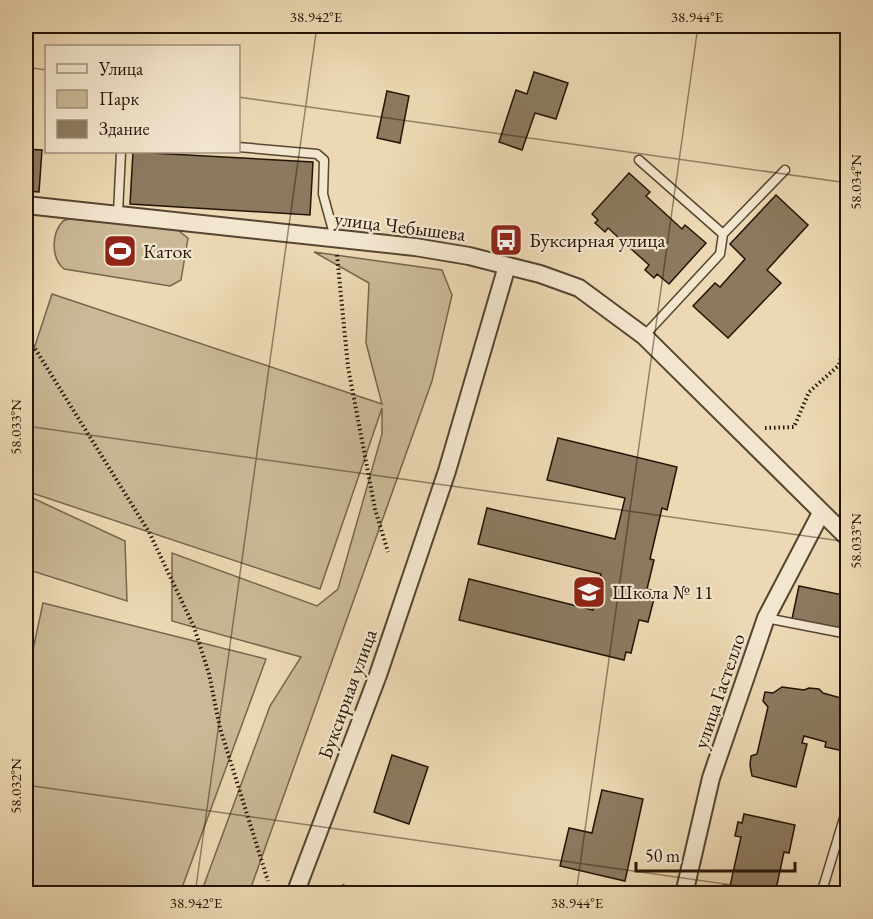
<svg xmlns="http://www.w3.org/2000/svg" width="873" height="919" viewBox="0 0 873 919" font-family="'EB Garamond',serif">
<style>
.green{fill:#cab896;stroke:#76664e;stroke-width:1.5}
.building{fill:#8c7a60;stroke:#231407;stroke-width:1.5}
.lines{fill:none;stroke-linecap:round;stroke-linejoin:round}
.service-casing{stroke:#554532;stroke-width:11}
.minor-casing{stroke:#554532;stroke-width:20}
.path{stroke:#231407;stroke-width:4;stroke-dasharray:1.5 3;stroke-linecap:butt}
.service{stroke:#f3e6ce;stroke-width:8}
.minor{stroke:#f3e6ce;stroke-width:16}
.ticks{fill:none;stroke:#231407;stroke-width:1.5;stroke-opacity:0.45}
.labels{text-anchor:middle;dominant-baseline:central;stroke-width:4.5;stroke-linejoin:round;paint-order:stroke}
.street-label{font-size:20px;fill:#231407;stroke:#f3e6ce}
.poi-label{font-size:20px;fill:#231407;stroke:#f3e6ce;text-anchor:start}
.neatline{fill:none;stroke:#231407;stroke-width:2}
.ticks-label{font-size:15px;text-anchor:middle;fill:#231407}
</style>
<rect width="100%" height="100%" fill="#ecd9b3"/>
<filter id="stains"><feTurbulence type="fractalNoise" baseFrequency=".00333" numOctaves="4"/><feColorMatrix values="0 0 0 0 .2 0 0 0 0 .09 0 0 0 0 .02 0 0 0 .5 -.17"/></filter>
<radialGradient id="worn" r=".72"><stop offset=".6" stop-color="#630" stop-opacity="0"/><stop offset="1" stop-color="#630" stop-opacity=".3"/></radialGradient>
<g class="green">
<path d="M 76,216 L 175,228 L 188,238 L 181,280 L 170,286 L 64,269 C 51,258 51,234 63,221 Z"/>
<path d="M 314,252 L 442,270 L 452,295 L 432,381 L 249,893 L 201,893 L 270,706 L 301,657 L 172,621 L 172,553 L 317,606 L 338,589 L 382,434 L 382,408 L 320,589 L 26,491 L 26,373 L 52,294 L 382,404 L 366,343 L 369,283 Z"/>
<path d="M 26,495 L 125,541 L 127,601 L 26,569 Z"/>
<path d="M 43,603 L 266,659 L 180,893 L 26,893 L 26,682 Z"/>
</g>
<g class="building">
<path d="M 534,72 L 568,83 L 556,119 L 535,113 L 522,150 L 499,142 L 516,90 L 527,94 Z"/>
<path d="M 387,91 L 409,96 L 400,143 L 377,138 Z"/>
<path d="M 26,149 L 42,150 L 39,192 L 26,191 Z"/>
<path d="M 133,152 L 313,162 L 310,215 L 130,204 Z"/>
<path d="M 629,173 L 650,192 L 646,196 L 682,229 L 685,225 L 706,243 L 669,284 L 657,274 L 654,278 L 645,270 L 649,265 L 608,228 L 605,232 L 595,223 L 598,220 L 592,214 Z"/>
<path d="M 776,195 L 808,225 L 767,270 L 781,283 L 728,338 L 693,306 L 715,283 L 720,287 L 745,259 L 730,244 Z"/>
<path d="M 558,438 L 677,467 L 667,510 L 662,508 L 650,559 L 654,560 L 647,589 L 656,591 L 648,622 L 639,620 L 631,653 L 626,652 L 624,660 L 459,620 L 469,579 L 593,610 L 601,574 L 478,544 L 487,508 L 615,539 L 625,498 L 547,480 Z"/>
<path d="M 799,586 L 848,596 L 848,631 L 792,619 Z"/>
<path d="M 782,687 L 804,690 L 809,688 L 819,689 L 823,693 L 848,700 L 848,752 L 825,747 L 826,742 L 804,736 L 802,743 L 807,744 L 796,787 L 752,776 L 750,765 L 751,756 L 757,754 L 768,707 L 763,701 L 765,692 L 773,693 Z"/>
<path d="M 392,755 L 428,767 L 409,824 L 374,812 Z"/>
<path d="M 602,790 L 643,799 L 625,881 L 560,866 L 569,828 L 592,833 Z"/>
<path d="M 744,814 L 795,825 L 789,853 L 784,852 L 775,894 L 722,894 L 724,885 L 730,886 L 741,837 L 735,836 L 738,822 L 742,823 Z"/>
<path d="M 343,885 L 369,894 L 340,894 Z"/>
</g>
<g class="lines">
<g class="service-casing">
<g id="service">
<path d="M 238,147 L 317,154 L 324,160 L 323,194 L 335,238"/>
<path d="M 639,160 L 723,234"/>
<path d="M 118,213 L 121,152"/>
<path d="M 644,336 L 720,254 L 723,234 L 785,170"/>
<path d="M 766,618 L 848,634"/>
<path d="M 821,894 L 848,805"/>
</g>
</g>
<g class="minor-casing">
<g id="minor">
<path d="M 26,205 L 415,247 L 469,256 L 540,274 L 579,288 L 644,336 L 848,538"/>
<path d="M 295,894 L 378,675 L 447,471 L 507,266"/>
<path d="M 684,894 L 711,778 L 766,618 L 821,513"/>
</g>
</g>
<g class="path">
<path d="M 337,255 L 348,367 L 375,509 L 388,552"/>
<path d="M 26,339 L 34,347 L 149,532 L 194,627 L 209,674 L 220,728 L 268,881"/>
<path d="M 765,428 L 794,427 L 809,392 L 839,365 L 848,330"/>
</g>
<use href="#service" class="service"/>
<use href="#minor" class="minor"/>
</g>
<path class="ticks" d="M 26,67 L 46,70M 238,97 L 848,183M 26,426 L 848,542M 26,785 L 795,894M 195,894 L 317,26M 576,894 L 698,26"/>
<defs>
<g id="bus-square" transform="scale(1.725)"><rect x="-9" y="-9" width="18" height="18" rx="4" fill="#8f2418" stroke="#f3e6ce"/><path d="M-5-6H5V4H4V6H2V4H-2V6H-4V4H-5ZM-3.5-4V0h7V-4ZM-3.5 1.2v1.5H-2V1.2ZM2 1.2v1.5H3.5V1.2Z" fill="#fff"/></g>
<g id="stadium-square" transform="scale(1.725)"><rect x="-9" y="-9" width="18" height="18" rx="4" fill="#8f2418" stroke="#f3e6ce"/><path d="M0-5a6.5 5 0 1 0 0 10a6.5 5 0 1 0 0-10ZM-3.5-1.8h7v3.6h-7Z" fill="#fff"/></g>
<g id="school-square" transform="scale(1.725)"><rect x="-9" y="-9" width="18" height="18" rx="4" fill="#8f2418" stroke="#f3e6ce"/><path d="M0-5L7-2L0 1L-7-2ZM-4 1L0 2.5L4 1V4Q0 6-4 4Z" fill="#fff"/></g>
</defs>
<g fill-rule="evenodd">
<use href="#bus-square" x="506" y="240"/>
<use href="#stadium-square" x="120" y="251"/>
<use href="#school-square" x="589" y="592"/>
</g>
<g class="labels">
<g class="street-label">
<text transform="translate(400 226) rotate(7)">улица Чебышева</text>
<text transform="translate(719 691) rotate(-71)">улица Гастелло</text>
<text transform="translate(347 694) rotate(-70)">Буксирная улица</text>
</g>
<g class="poi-label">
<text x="529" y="240">Буксирная улица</text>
<text x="143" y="251">Каток</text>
<text x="612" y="592">Школа № 11</text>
</g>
</g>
<rect width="873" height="919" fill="none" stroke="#ecd9b3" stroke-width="66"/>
<rect x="45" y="45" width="195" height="108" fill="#f3e6ce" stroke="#a0927e" stroke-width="1.5"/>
<rect x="57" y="64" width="30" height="9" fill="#f3e6ce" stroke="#a0927e" stroke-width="1.5"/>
<text x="99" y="75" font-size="18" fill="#231407">Улица</text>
<rect x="57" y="90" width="30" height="18" fill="#cab896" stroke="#a0927e" stroke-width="1.5"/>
<text x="99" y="105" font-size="18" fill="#231407">Парк</text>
<rect x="57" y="120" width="30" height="18" fill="#8c7a60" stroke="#a0927e" stroke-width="1.5"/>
<text x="99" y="135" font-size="18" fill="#231407">Здание</text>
<path d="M636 862v9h159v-9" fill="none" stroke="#231407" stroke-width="3"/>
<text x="645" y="862" font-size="18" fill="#231407" stroke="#f3e6ce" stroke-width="4.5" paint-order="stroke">50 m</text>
<rect x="33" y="33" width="807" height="853" class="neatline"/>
<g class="ticks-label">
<text x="316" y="22">38.942°E</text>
<text x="697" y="22">38.944°E</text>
<text transform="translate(856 182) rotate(-90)" y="5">58.034°N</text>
<text transform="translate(16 427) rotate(-90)" y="5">58.033°N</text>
<text transform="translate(856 541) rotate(-90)" y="5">58.033°N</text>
<text transform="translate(16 786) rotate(-90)" y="5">58.032°N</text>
<text x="196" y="908">38.942°E</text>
<text x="577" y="908">38.944°E</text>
</g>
<rect width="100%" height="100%" filter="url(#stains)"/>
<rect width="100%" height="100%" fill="url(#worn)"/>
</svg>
